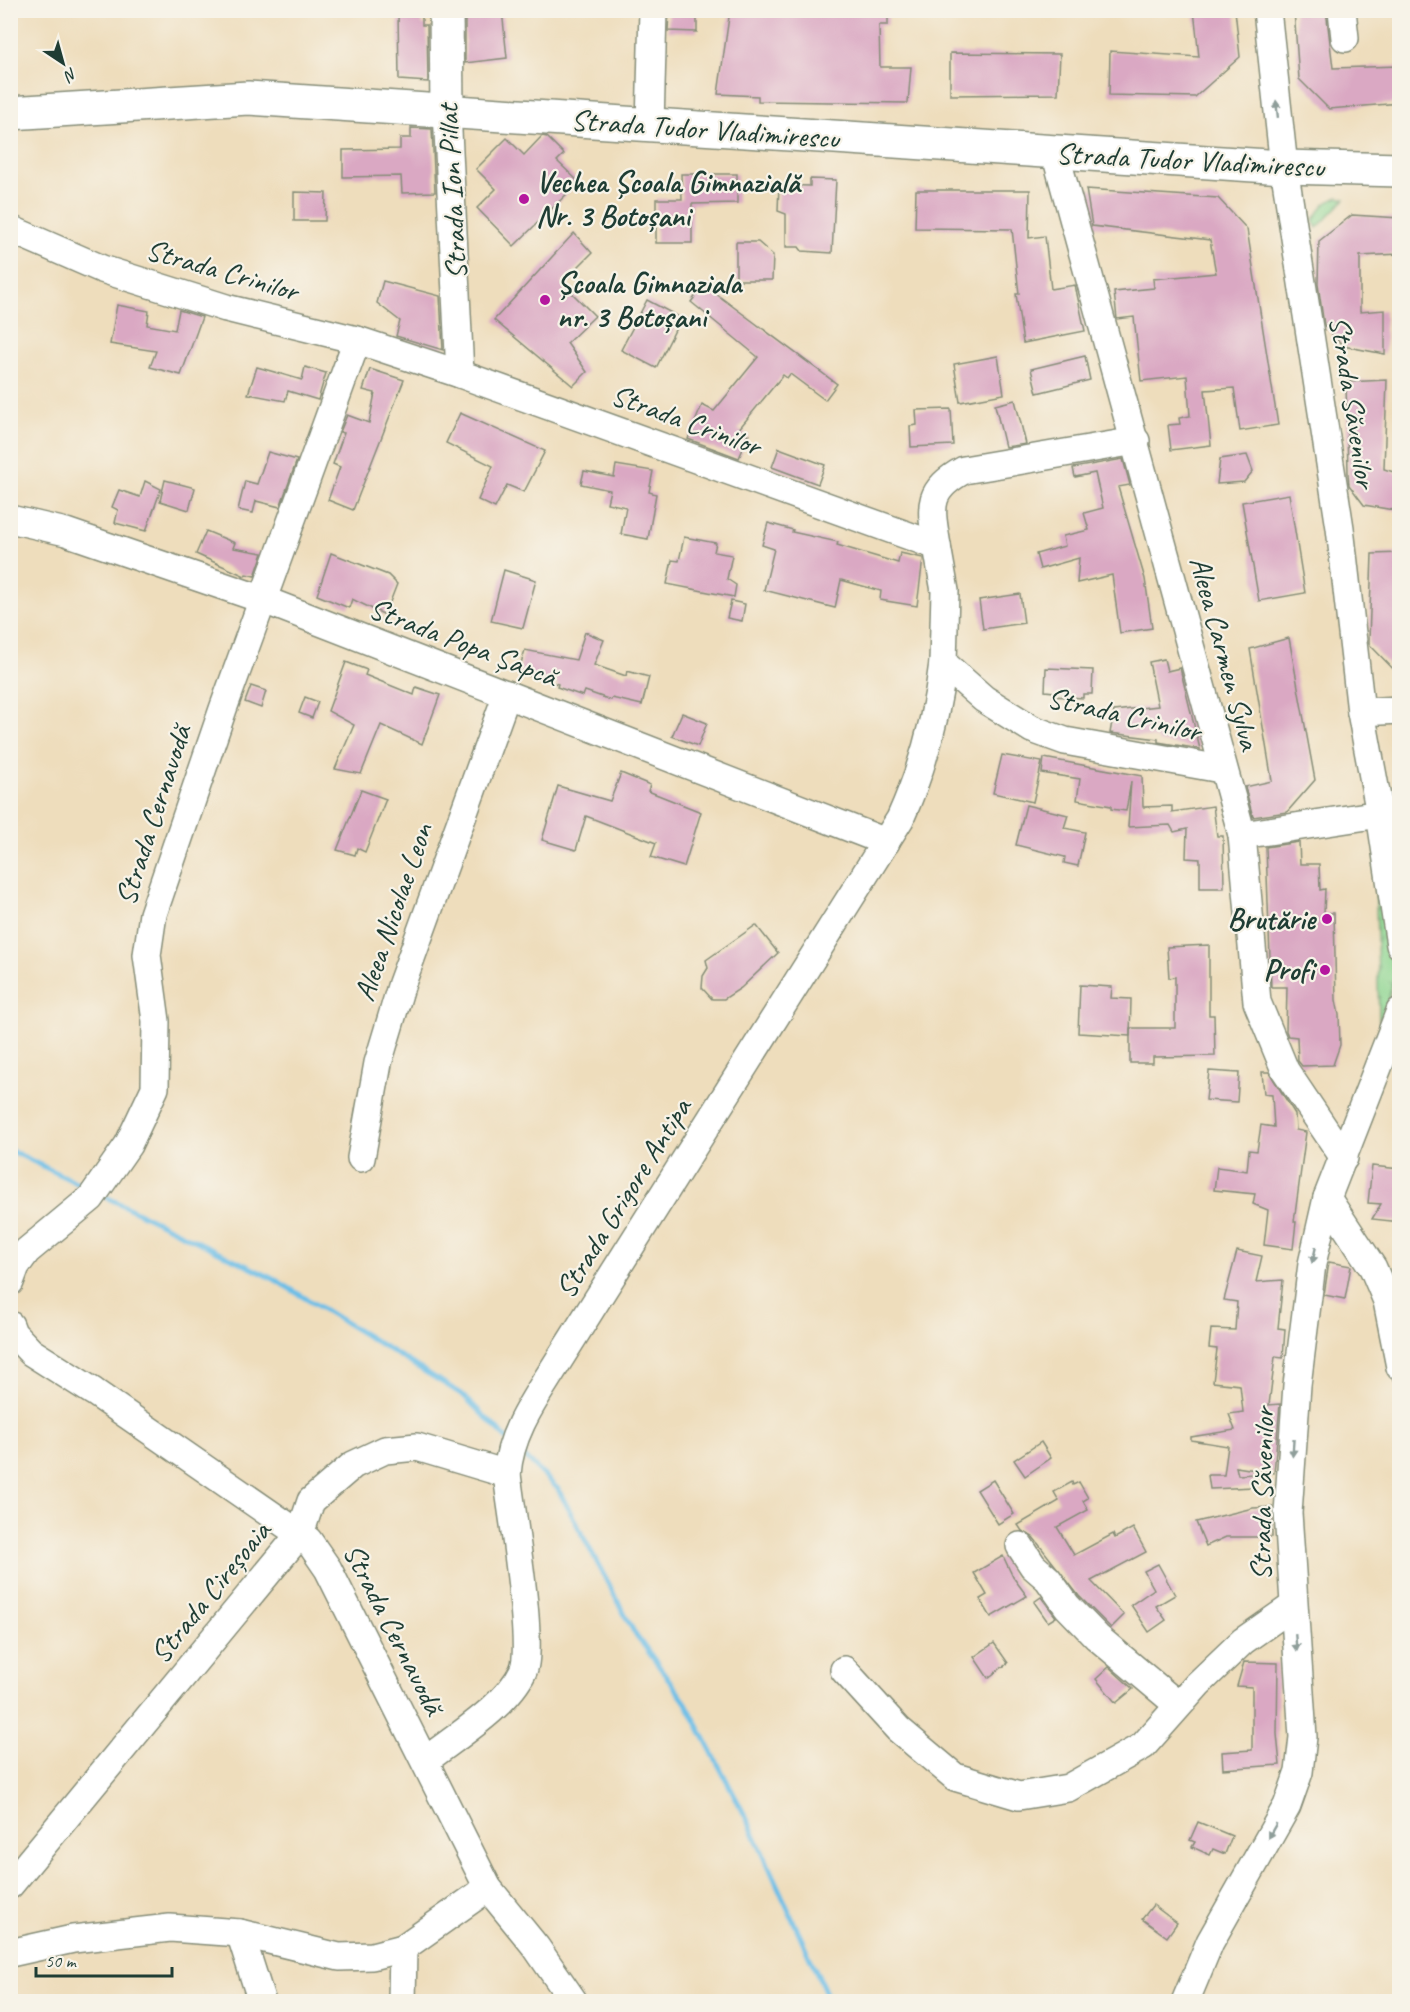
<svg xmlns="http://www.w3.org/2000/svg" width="1410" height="2012" viewBox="0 0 1410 2012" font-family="Caveat,sans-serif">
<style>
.grass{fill:url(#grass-tufts);stroke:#568a62;stroke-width:1.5}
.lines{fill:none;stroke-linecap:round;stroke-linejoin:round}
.stream{stroke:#6bbee7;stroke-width:5}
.building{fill:#daa8c3}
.minor-casing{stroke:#868d78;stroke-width:30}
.major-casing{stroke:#868d78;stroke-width:36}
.minor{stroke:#fff;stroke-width:27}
.major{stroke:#fff;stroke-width:33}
.oneway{fill:#8f9e9a}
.poi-dot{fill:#b5179e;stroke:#f7f3e8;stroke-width:2}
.labels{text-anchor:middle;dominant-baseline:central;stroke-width:4.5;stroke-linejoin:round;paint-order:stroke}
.street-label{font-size:30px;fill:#1f3d34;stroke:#f7f3e8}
.poi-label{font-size:30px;font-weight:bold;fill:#1f3d34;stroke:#f7f3e8;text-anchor:start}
</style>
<defs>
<pattern id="grass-tufts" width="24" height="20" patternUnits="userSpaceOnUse" patternTransform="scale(1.5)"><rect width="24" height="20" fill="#8ed691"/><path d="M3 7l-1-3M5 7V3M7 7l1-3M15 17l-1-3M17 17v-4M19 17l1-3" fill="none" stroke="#73af77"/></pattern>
</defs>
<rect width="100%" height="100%" fill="#f7f3e8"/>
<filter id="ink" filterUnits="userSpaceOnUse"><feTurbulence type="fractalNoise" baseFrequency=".0167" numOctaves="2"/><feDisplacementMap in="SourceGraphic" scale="12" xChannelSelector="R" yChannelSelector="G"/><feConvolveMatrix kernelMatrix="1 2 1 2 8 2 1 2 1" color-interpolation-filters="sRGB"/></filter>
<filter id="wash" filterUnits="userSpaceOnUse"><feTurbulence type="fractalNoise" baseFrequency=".008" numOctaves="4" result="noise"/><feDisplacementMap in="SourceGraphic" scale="24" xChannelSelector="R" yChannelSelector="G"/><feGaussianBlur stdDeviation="1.35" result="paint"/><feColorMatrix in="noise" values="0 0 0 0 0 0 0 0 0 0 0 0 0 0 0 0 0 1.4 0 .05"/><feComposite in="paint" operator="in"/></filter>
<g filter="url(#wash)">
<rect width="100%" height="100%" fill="#eeddbc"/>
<g class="grass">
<path d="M 1338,197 L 1345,199 L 1317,228 L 1313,221 L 1324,204 Z"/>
<path d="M 1375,860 L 1387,944 L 1395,974 L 1385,1012 L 1379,1020 Z"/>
</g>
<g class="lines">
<g class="stream">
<path d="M 10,1150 L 87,1188"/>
<path d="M 104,1196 L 274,1279 L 463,1395 L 507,1439"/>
<path d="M 520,1452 L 558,1489 L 634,1632 L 686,1703 L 750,1825 L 830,2002"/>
</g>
</g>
<g id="blocks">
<g class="building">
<path d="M 398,10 L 422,10 L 422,25 L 427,25 L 428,82 L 399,80 Z"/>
<path d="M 502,10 L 507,58 L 465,63 L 465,13 Z"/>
<path d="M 669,10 L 697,10 L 697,32 L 668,31 Z"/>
<path d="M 730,10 L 888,10 L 888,25 L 879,25 L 880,67 L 911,67 L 908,103 L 758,101 L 758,96 L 718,94 Z"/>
<path d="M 1194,10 L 1235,10 L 1240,57 L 1195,97 L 1109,95 L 1110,51 L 1199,57 Z"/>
<path d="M 1294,10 L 1326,10 L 1333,68 L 1400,66 L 1400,103 L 1329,109 L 1299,79 Z"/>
<path d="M 950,53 L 1060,54 L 1058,94 L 950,95 Z"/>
<path d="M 411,128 L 432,129 L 435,192 L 402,193 L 401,176 L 343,177 L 343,150 L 400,149 L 400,138 L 411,138 Z"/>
<path d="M 542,136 L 547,137 L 564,154 L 557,161 L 579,182 L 514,246 L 477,208 L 496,189 L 476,169 L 507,138 L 524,155 Z"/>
<path d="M 681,174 L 737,174 L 737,203 L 692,204 L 692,243 L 656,243 L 656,199 L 682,199 Z"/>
<path d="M 810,179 L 836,180 L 832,253 L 802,251 L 799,247 L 786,247 L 786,214 L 778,211 L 779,185 L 810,186 Z"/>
<path d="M 1086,189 L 1218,198 L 1247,229 L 1278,425 L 1240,431 L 1234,388 L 1205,390 L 1211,445 L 1171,450 L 1168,425 L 1180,424 L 1179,418 L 1190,416 L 1187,376 L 1141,381 L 1134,317 L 1117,319 L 1114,292 L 1154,288 L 1153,279 L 1216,273 L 1210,240 L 1092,226 Z"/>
<path d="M 916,190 L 1030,190 L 1029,238 L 1045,236 L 1051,289 L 1075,285 L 1085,331 L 1023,343 L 1016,294 L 1019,294 L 1012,229 L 915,228 Z"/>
<path d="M 294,192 L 326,193 L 325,221 L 294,221 Z"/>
<path d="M 1352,215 L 1400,218 L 1400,254 L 1360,256 L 1360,312 L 1385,310 L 1385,354 L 1343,346 L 1324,325 L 1318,284 L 1319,241 Z"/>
<path d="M 574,233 L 592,253 L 562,283 L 595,316 L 567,343 L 587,372 L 573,386 L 494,320 Z"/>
<path d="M 736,242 L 758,242 L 773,255 L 772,280 L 736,280 Z"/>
<path d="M 383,281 L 440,296 L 443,350 L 396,336 L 400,321 L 377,303 Z"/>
<path d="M 704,285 L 837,384 L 825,400 L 790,374 L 787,378 L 783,375 L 738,430 L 749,435 L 739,458 L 688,439 L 702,405 L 714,411 L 758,357 L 691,302 Z"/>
<path d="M 647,300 L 681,318 L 656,368 L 621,350 Z"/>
<path d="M 117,305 L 149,311 L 147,325 L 175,330 L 179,310 L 202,317 L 181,375 L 150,367 L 156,351 L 110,344 Z"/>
<path d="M 998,356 L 1004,394 L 960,402 L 954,364 Z"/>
<path d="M 1085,356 L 1090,380 L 1037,393 L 1031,369 Z"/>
<path d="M 257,367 L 302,380 L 305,367 L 326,373 L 318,400 L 288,391 L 285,401 L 248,394 Z"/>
<path d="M 370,369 L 404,380 L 353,510 L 328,500 L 340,467 L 333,464 L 344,433 L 340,432 L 347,415 L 369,423 L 375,393 L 363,390 Z"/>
<path d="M 1387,380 L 1384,469 L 1400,474 L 1400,511 L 1364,505 L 1349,485 L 1348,474 L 1346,382 Z"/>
<path d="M 1015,400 L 1026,444 L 1005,447 L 995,405 Z"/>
<path d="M 951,409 L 953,445 L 911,447 L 910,426 L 917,425 L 916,410 Z"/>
<path d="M 460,413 L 545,451 L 524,492 L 507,485 L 495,508 L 478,500 L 493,466 L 446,443 Z"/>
<path d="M 779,448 L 825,465 L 818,484 L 772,467 Z"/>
<path d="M 268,452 L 297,460 L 280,507 L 256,501 L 253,513 L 238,510 L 245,481 L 257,484 Z"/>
<path d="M 1247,455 L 1253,471 L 1244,482 L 1217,484 L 1220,459 Z"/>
<path d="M 1123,459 L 1130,485 L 1118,487 L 1145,579 L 1152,628 L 1120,633 L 1112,575 L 1077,583 L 1079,558 L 1040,569 L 1036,554 L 1065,546 L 1063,536 L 1089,530 L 1084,513 L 1103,508 L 1095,473 L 1075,477 L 1073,468 Z"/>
<path d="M 616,465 L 653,471 L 649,492 L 656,494 L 648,539 L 621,534 L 626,507 L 607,503 L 610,490 L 581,484 L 584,471 L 614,477 Z"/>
<path d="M 165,480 L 195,488 L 189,510 L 160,501 Z"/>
<path d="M 145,481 L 161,489 L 146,531 L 115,523 L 118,510 L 112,507 L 119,490 L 140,497 Z"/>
<path d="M 1289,494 L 1305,593 L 1259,601 L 1242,502 Z"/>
<path d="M 768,523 L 793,530 L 792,532 L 838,542 L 837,545 L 898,563 L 900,553 L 923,558 L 917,606 L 880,600 L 881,591 L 841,580 L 835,608 L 764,590 L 774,549 L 762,545 Z"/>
<path d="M 206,531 L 235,543 L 233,548 L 263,553 L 255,576 L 246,574 L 245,576 L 196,554 Z"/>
<path d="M 684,537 L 716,543 L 714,552 L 732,555 L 727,579 L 736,585 L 734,597 L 667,584 L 672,560 L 679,561 Z"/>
<path d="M 331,553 L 388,575 L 397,584 L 385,615 L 352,599 L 349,608 L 317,595 Z"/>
<path d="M 1400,553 L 1400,676 L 1369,644 L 1369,640 L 1372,554 Z"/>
<path d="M 504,570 L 536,580 L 523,628 L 491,621 Z"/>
<path d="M 1020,594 L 1024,623 L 983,629 L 979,600 Z"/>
<path d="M 731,601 L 745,604 L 742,621 L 727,618 Z"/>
<path d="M 585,632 L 604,640 L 594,665 L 626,676 L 627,671 L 649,677 L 642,705 L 612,698 L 611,700 L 585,691 L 583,696 L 557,687 L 558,684 L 518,673 L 525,650 L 576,660 Z"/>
<path d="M 1289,638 L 1315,780 L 1287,812 L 1253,817 L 1245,787 L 1272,781 L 1250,649 Z"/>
<path d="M 1164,659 L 1167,671 L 1180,668 L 1200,749 L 1158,742 L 1158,739 L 1110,733 L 1114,711 L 1158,706 L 1149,662 Z"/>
<path d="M 346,662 L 367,670 L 365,675 L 414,695 L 416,687 L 440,695 L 422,744 L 381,725 L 361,774 L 335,769 L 354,725 L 328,711 Z"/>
<path d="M 1046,668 L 1093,670 L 1092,694 L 1083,694 L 1083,698 L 1053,696 L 1054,692 L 1045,691 Z"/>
<path d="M 251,686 L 266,691 L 261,708 L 245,702 Z"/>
<path d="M 305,697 L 318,702 L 312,718 L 299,713 Z"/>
<path d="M 682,713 L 707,723 L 698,746 L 672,736 Z"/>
<path d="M 1002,755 L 1042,762 L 1033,802 L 993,793 Z"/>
<path d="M 1044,758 L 1142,776 L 1143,807 L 1172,806 L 1172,812 L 1213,806 L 1217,836 L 1223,836 L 1224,888 L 1200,888 L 1200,859 L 1186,858 L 1187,829 L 1174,832 L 1170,825 L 1128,827 L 1131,781 L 1126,811 L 1111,809 L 1111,806 L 1077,800 L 1080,779 L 1042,773 Z"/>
<path d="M 621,773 L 650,785 L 648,791 L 701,812 L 684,867 L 651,857 L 656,843 L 586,816 L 576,850 L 542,840 L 558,786 L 610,801 Z"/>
<path d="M 361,790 L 386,799 L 365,852 L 357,848 L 355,855 L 337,850 Z"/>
<path d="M 1026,805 L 1068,815 L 1064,828 L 1085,832 L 1078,866 L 1064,863 L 1065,857 L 1016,845 Z"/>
<path d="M 1299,842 L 1300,864 L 1319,864 L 1320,890 L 1325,889 L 1324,913 L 1334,913 L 1336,1000 L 1339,1015 L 1340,1045 L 1333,1065 L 1302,1066 L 1298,1061 L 1297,1037 L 1288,1036 L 1286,1031 L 1287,987 L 1271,987 L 1266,847 Z"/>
<path d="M 756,925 L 778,953 L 741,988 L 724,999 L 712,999 L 702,988 L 703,976 L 708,968 L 706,960 Z"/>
<path d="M 1209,945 L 1209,1015 L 1214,1015 L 1215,1056 L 1153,1057 L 1153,1063 L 1130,1063 L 1130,1028 L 1175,1028 L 1175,977 L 1169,978 L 1167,947 Z"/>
<path d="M 1080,985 L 1112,987 L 1111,998 L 1131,999 L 1130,1036 L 1078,1033 Z"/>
<path d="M 1209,1071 L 1239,1073 L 1237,1102 L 1206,1100 Z"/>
<path d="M 1262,1072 L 1269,1072 L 1295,1114 L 1296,1130 L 1306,1132 L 1294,1222 L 1296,1222 L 1293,1249 L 1264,1245 L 1268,1210 L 1253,1204 L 1255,1194 L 1214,1190 L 1217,1167 L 1247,1171 L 1249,1150 L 1257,1151 L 1261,1125 L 1274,1127 L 1272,1095 L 1264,1094 Z"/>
<path d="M 1372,1166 L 1400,1169 L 1400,1222 L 1372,1219 L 1381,1204 L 1368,1203 Z"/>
<path d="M 1237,1251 L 1262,1256 L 1256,1282 L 1283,1280 L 1278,1328 L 1285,1329 L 1283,1358 L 1275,1357 L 1269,1405 L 1280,1404 L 1274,1473 L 1236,1467 L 1238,1475 L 1254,1474 L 1254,1487 L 1210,1489 L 1208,1475 L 1224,1475 L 1228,1446 L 1191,1440 L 1191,1437 L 1235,1430 L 1229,1414 L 1243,1412 L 1240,1385 L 1213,1382 L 1217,1349 L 1209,1348 L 1211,1329 L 1235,1330 L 1237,1302 L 1224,1300 Z"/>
<path d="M 1329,1262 L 1351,1266 L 1345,1299 L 1324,1295 Z"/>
<path d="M 1041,1442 L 1051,1458 L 1025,1476 L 1014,1460 Z"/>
<path d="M 993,1480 L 1014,1514 L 998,1524 L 977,1490 Z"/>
<path d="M 1072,1482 L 1073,1485 L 1079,1482 L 1088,1498 L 1083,1501 L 1088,1510 L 1057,1527 L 1074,1555 L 1113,1534 L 1115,1538 L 1133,1528 L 1146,1552 L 1091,1581 L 1124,1615 L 1111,1628 L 1079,1596 L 1033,1537 L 1022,1531 L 1018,1525 L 1059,1501 L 1054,1492 Z"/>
<path d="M 1272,1507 L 1272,1537 L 1226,1537 L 1206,1546 L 1196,1522 L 1253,1508 Z"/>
<path d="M 1003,1556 L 1013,1577 L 1027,1596 L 991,1617 L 980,1599 L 987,1595 L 974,1573 Z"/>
<path d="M 1158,1564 L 1175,1595 L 1156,1606 L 1166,1620 L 1149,1632 L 1131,1605 L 1154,1589 L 1144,1571 Z"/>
<path d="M 1041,1597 L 1056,1617 L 1048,1622 L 1034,1602 Z"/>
<path d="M 994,1643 L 1008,1663 L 988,1678 L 974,1657 Z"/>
<path d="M 1244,1662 L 1278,1663 L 1277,1734 L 1280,1765 L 1223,1769 L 1222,1752 L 1252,1750 L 1252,1687 L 1237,1686 Z"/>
<path d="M 1109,1667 L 1133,1689 L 1116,1703 L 1096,1679 Z"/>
<path d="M 1198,1822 L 1232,1836 L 1225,1854 L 1213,1849 L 1210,1855 L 1192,1847 L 1195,1842 L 1190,1840 Z"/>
<path d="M 1153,1905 L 1177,1923 L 1167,1937 L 1142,1919 Z"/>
</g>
</g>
</g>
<g filter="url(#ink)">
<use href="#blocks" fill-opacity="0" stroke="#868d78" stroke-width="1.5"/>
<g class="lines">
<g class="minor-casing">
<g id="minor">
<path d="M 1267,10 L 1284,167 L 1340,528 L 1361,712 L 1380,814 L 1400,945"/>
<path d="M 1342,10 L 1345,38"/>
<path d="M 447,111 L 460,374"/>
<path d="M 650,125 L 653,10"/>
<path d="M 1055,152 L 1242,835 L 1257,1002 L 1285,1070 L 1344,1158"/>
<path d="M 10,229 L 102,269 L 226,308 L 357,340 L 460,374 L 937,546 L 945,591 L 943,663 L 984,699 L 1032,729 L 1065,741 L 1221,769"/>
<path d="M 10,519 L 66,532 L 264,600 L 886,842"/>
<path d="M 937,546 C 931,508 925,491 964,470 L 1136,441"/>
<path d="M 1361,712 L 1400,710"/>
<path d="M 1242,835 L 1380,814"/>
<path d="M 361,1158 L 378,1063 L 402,983 L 507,694"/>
<path d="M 1327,1198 L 1373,1268 L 1387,1301 L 1400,1367"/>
<path d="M 10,1282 L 16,1266 L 27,1251 L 91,1198 L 128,1145 L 155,1088 L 156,1021 L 147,955 L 153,914 L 223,709 L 357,340"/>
<path d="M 10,1325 L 13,1333 L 31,1352 L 94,1392 L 308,1540 L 328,1569 L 488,1888 L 536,1947 L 574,2002"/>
<path d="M 1020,1546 L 1033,1566 L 1048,1579 L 1067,1606 L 1097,1637 L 1178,1705"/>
<path d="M 844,1670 L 898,1729 L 955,1777 L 1019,1796 L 1068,1788 L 1143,1746 L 1198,1684 L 1243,1641 L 1293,1606"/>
<path d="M 425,1761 C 455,1737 507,1706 523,1671 C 535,1646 511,1510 507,1474 C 510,1431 537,1396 559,1360 L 900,819 C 922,770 937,716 943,663"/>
<path d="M 10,1885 L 300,1534 L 311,1501 L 353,1465 L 385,1450 L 417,1447 L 507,1474"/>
<path d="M 240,1933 L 262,2002"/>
<path d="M 10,1953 L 73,1939 L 170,1928 L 240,1933 L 339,1957 L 372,1956 L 403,1948 L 488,1888"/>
<path d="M 402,2002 L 403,1948"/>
<path d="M 1185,2002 L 1210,1942 L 1287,1806 L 1299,1772 L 1303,1737 L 1288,1513 L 1297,1385 L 1312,1264 L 1327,1198 L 1400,1011"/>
</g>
</g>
<g class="major-casing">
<g id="major">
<path d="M 446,10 L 447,111"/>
<path d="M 10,113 L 248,98 L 1284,167 L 1400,170"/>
</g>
</g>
<use href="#minor" class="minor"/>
<use href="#major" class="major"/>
</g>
<defs><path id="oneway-solid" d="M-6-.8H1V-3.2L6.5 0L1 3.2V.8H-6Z" transform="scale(1.5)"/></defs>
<g class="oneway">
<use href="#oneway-solid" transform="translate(1277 109) rotate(-96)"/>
<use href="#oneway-solid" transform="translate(1314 1255) rotate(103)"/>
<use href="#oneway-solid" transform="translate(1293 1448) rotate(94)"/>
<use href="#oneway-solid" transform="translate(1296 1643) rotate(85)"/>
<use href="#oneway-solid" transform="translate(1272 1831) rotate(120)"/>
</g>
</g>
<g class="poi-dot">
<circle cx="524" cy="199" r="6"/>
<circle cx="545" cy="300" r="6"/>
<circle cx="1327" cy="919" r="6"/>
<circle cx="1325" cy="970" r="6"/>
</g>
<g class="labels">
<g class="street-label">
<text transform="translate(705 129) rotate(4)">Strada Tudor Vladimirescu</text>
<text transform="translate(1190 160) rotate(3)">Strada Tudor Vladimirescu</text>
<text transform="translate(452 192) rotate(-93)">Strada Ion Pillat</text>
<text transform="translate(222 270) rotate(16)">Strada Crinilor</text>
<text transform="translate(1353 402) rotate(81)">Strada Săvenilor</text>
<text transform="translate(686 420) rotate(20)">Strada Crinilor</text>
<text transform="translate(463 642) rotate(21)">Strada Popa Șapcă</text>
<text transform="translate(1225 653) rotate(75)">Aleea Carmen Sylva</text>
<text transform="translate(1124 714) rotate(13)">Strada Crinilor</text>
<text transform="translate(153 815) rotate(-72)">Strada Cernavodă</text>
<text transform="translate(393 912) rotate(-71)">Aleea Nicolae Leon</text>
<text transform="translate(623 1198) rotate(-58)">Strada Grigore Antipa</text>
<text transform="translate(1262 1494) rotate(-89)">Strada Săvenilor</text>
<text transform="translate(210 1592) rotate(-51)">Strada Cireșoaia</text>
<text transform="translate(394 1629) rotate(63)">Strada Cernavodă</text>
</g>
<g class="poi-label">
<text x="536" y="182">Vechea Școala Gimnazială<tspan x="536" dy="34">Nr. 3 Botoșani</tspan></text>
<text x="557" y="283">Școala Gimnaziala<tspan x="557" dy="34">nr. 3 Botoșani</tspan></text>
<text x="1315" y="919" text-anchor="end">Brutărie</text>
<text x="1313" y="970" text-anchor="end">Profi</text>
</g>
</g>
<rect width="1410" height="2012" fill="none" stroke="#f7f3e8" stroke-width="36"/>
<g transform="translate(63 63) rotate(144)" stroke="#f7f3e8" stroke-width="4.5" paint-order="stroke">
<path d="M0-4.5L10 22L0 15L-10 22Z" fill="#1f3d34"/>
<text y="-9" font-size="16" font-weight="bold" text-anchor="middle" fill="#1f3d34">N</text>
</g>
<path d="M36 1967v9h136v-9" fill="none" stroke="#1f3d34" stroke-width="3"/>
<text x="45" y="1967" font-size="18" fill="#1f3d34" stroke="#f7f3e8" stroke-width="4.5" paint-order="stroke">50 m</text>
</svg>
